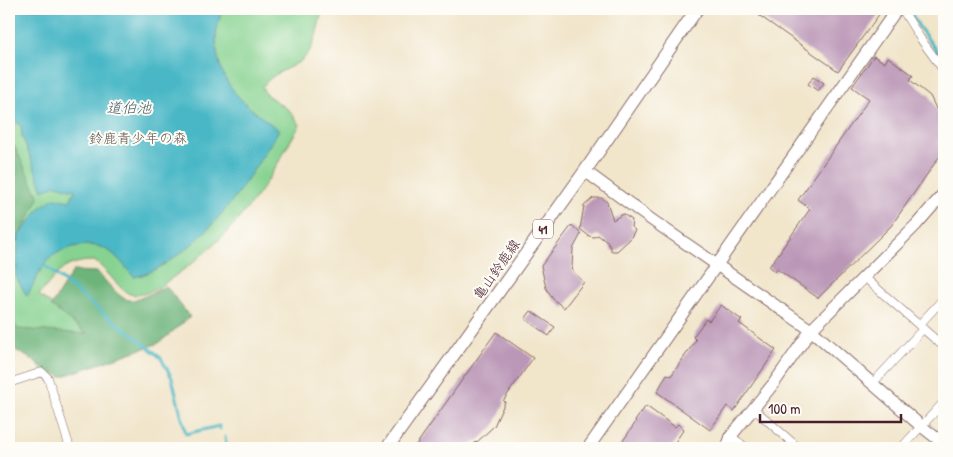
<svg xmlns="http://www.w3.org/2000/svg" width="953" height="457" viewBox="0 0 953 457" font-family="'Patrick Hand','Klee One',sans-serif">
<style>
.green{fill:#86d290;stroke:#68785e}
.forest{fill:#6cb47a;stroke:#5b6a52}
.water{fill:#4ab7c6;stroke:#4a6b78}
.lines{fill:none;stroke-linecap:round;stroke-linejoin:round}
.stream{stroke:#4ab7c6;stroke-width:3}
.building{fill:#bb97b7}
.street-casing{stroke:#846463;stroke-width:9}
.secondary-casing{stroke:#846463;stroke-width:13}
.primary-casing{stroke:#846463;stroke-width:14}
.street{stroke:#fff;stroke-width:8}
.secondary{stroke:#fff;stroke-width:11}
.primary{stroke:#fff;stroke-width:12}
.labels{text-anchor:middle;dominant-baseline:central;stroke-width:4;stroke-linejoin:round;paint-order:stroke}
.shield{fill:#fdfcf7;stroke:#806168;stroke-width:1}
.shield-label{font-size:12px;font-weight:bold;fill:#4a1f2b}
.park-label{font-size:14px;fill:#5c5549;stroke:#fdfcf7}
.street-label{font-size:14px;fill:#4a1f2b;stroke:#fdfcf7}
.water-label{font-size:15px;font-style:italic;fill:#4a5c69;stroke:#fdfcf7}
</style>
<rect width="100%" height="100%" fill="#fdfcf7"/>
<filter id="ink" filterUnits="userSpaceOnUse"><feTurbulence type="fractalNoise" baseFrequency=".02" numOctaves="2"/><feDisplacementMap in="SourceGraphic" scale="10" xChannelSelector="R" yChannelSelector="G"/><feConvolveMatrix kernelMatrix="1 2 1 2 8 2 1 2 1" color-interpolation-filters="sRGB"/></filter>
<filter id="wash" filterUnits="userSpaceOnUse"><feTurbulence type="fractalNoise" baseFrequency=".0096" numOctaves="4" result="noise"/><feDisplacementMap in="SourceGraphic" scale="20" xChannelSelector="R" yChannelSelector="G"/><feGaussianBlur stdDeviation="1.12" result="paint"/><feColorMatrix in="noise" values="0 0 0 0 0 0 0 0 0 0 0 0 0 0 0 0 0 1.4 0 .05"/><feComposite in="paint" operator="in"/></filter>
<g filter="url(#wash)">
<rect width="100%" height="100%" fill="#f1e5ca"/>
<path class="green" d="M 9,9 L 323,9 C 318,24 316,48 303,59 C 291,69 270,73 262,88 L 267,95 L 290,111 L 300,125 C 285,149 273,175 256,197 C 233,229 204,256 172,278 C 161,286 144,298 130,294 C 121,292 106,268 94,261 C 63,261 57,274 39,295 L 95,338 L 74,365 L 50,376 L 40,368 L 28,347 L 9,344 Z"/>
<g class="forest">
<path d="M 9,135 L 39,198 L 9,255 Z"/>
<path d="M 73,271 L 97,272 C 129,306 124,307 166,286 L 190,317 L 159,343 L 61,377 L 9,346 L 9,318 L 18,329 L 87,334 L 51,306 Z"/>
</g>
<path class="water" d="M 9,9 L 222,9 C 220,18 216,30 216,39 C 217,86 245,105 279,130 C 248,179 217,232 166,263 C 155,270 146,275 134,277 C 114,254 107,240 73,247 C 66,249 55,253 49,259 C 40,269 34,284 27,296 L 16,277 L 19,235 L 41,207 L 54,198 L 70,201 L 75,190 L 56,185 L 43,190 L 22,136 L 21,126 L 9,116 Z"/>
<g class="lines">
<g class="stream">
<path d="M 909,9 L 919,27 L 944,61"/>
<path d="M 45,266 L 103,313 L 141,341 L 161,358 L 172,378 L 186,434 L 219,426 L 220,429"/>
<path d="M 225,437 L 227,448"/>
</g>
</g>
<g id="blocks">
<g class="building">
<path d="M 750,9 L 883,9 L 838,71 Z"/>
<path d="M 874,56 L 885,63 L 888,57 L 913,75 L 910,80 L 930,96 L 944,125 L 944,150 L 891,226 L 818,298 L 777,269 L 775,272 L 769,267 L 810,209 L 798,200 L 869,99 L 852,87 Z"/>
<path d="M 814,76 L 824,83 L 818,91 L 808,84 Z"/>
<path d="M 593,198 L 602,198 L 607,202 L 613,220 L 623,214 L 632,220 L 631,227 L 635,230 L 630,239 L 617,251 L 611,251 L 611,248 L 607,242 L 598,235 L 594,237 L 589,236 L 580,229 L 584,206 Z"/>
<path d="M 572,225 L 581,234 L 573,249 L 572,267 L 574,273 L 584,282 L 564,308 L 553,299 L 546,288 L 541,266 Z"/>
<path d="M 721,305 L 742,320 L 739,323 L 776,350 L 734,411 L 727,406 L 710,430 L 657,392 L 667,374 L 671,376 L 696,340 L 693,337 L 706,319 L 709,321 Z"/>
<path d="M 531,311 L 555,327 L 549,336 L 525,319 Z"/>
<path d="M 496,332 L 533,358 L 503,401 L 505,402 L 494,426 L 476,443 L 475,442 L 470,448 L 414,448 Z"/>
<path d="M 646,406 L 675,427 L 678,424 L 684,429 L 671,448 L 618,448 L 636,422 L 635,421 Z"/>
</g>
</g>
</g>
<g filter="url(#ink)">
<use href="#blocks" fill-opacity="0" stroke="#846463" stroke-width="1"/>
<g class="lines">
<g class="street-casing">
<g id="street">
<path d="M 902,9 L 920,38 L 944,71"/>
<path d="M 864,277 L 944,347"/>
<path d="M 919,325 L 944,298"/>
<path d="M 9,383 L 42,372 L 48,378 L 70,448"/>
<path d="M 872,384 L 923,329"/>
<path d="M 754,409 L 794,444"/>
<path d="M 731,436 L 746,448"/>
<path d="M 901,448 L 944,402"/>
</g>
</g>
<g class="secondary-casing">
<g id="secondary">
<path d="M 585,171 L 649,218 L 811,330 L 921,426 L 944,444"/>
<path d="M 588,448 L 897,9"/>
<path d="M 727,448 L 731,436 L 774,383 L 811,330 L 916,225 L 944,193"/>
</g>
</g>
<g class="primary-casing">
<path id="primary" d="M 387,448 L 585,171 L 697,9"/>
</g>
<use href="#street" class="street"/>
<use href="#secondary" class="secondary"/>
<use href="#primary" class="primary"/>
</g>
</g>
<g class="labels">
<rect class="shield" x="533" y="219.5" width="20" height="19" rx="4"/>
<g class="shield-label">
<text x="543" y="229">41</text>
</g>
<g class="park-label">
<text x="138" y="137">鈴鹿青少年の森</text>
</g>
<g class="street-label">
<text transform="translate(496 269) rotate(-55)">亀山鈴鹿線</text>
</g>
<g class="water-label">
<text x="129" y="107">道伯池</text>
</g>
</g>
<rect width="953" height="457" fill="none" stroke="#fdfcf7" stroke-width="30"/>
<path d="M760 414v8h141v-8" fill="none" stroke="#4a1f2b" stroke-width="2.5"/>
<text x="768" y="414" font-size="15" fill="#4a1f2b" stroke="#fdfcf7" stroke-width="4" paint-order="stroke">100 m</text>
</svg>
